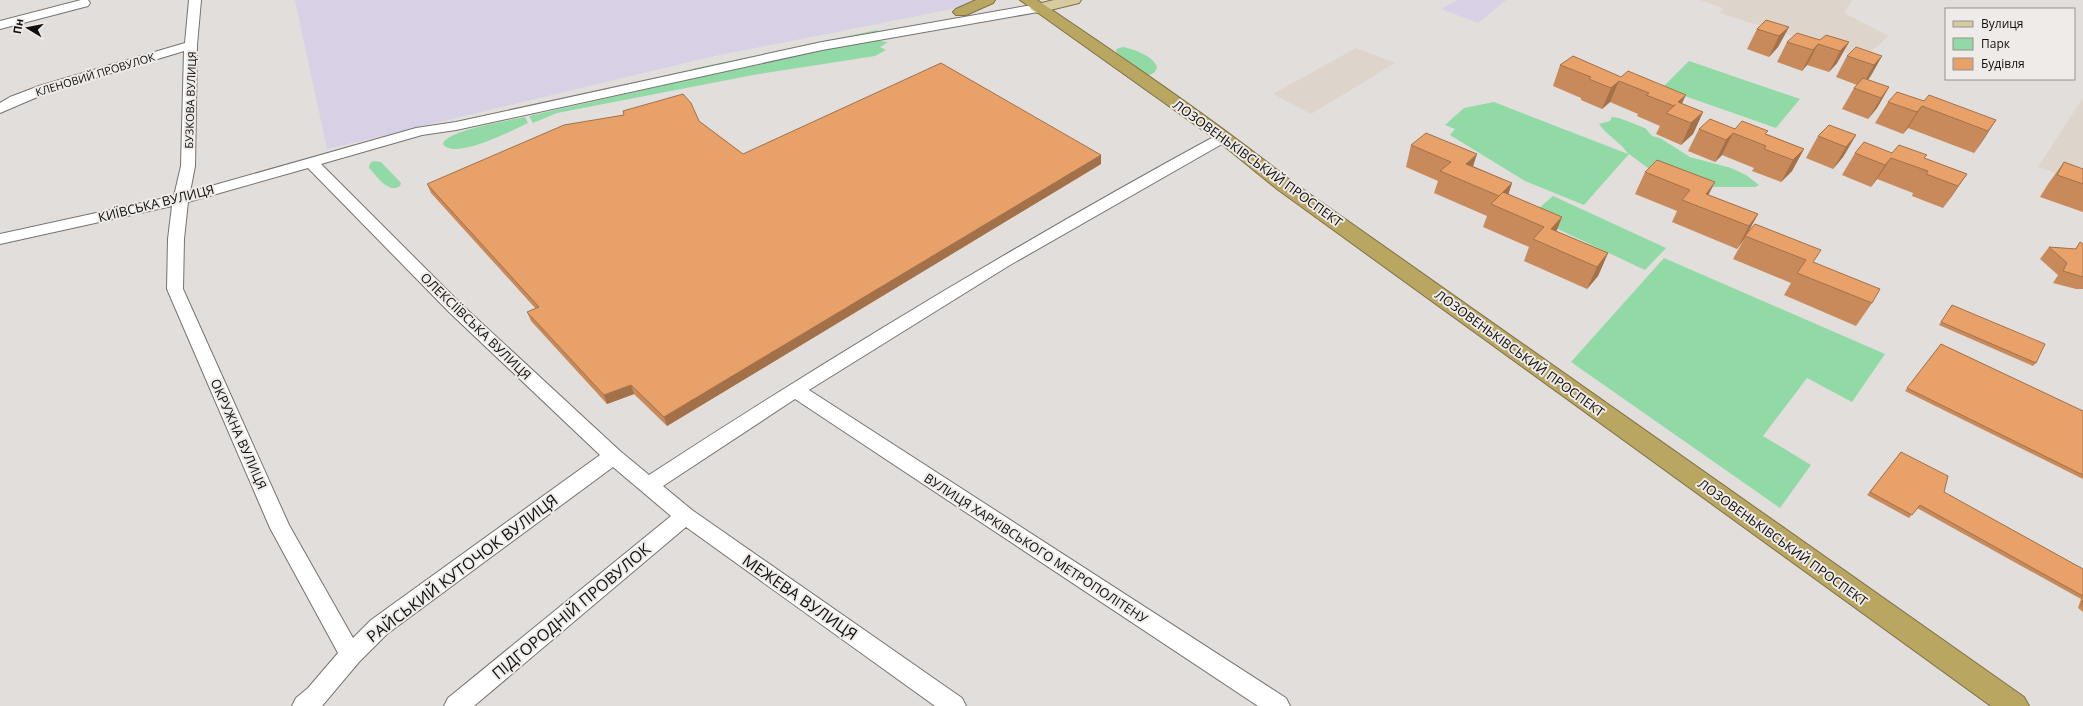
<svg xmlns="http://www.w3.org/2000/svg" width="2083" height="706" viewBox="0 0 2083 706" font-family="'Open Sans',sans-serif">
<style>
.commercial{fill:#d8d1e6}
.built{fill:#ddd4cb}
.green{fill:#91daa5}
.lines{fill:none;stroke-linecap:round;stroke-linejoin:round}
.minor-casing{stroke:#767370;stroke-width:2}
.major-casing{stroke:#7e7144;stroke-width:2}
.highway-casing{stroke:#7e7144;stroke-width:2}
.minor{fill:#fff;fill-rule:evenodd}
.major{fill:#d5caa0;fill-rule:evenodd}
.highway{fill:#b9a661;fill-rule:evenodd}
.wall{fill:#c88a5a}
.shaded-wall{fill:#a2714a}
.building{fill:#e8a169;stroke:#a2714a}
.labels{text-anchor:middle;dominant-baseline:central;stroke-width:4;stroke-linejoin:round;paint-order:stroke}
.far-street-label{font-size:11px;fill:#0f0e0d;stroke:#efebe8}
.street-label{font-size:13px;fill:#0f0e0d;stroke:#efebe8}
.near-street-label{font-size:16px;fill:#0f0e0d;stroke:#efebe8}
</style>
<rect width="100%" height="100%" fill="#e1dedb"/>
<g class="commercial">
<path d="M 295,0 L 981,0 L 967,6 L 710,57 L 327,149 Z"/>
<path d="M 1458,0 L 1506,0 L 1478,23 L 1441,9 Z"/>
</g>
<g class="built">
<path d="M 1700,0 L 1852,0 L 1844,13 L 1889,36 L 1863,58 L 1720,13 L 1723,8 Z"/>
<path d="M 1356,48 L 1395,63 L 1311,114 L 1273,94 Z"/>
<path d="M 2083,98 L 2083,182 L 2038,167 Z"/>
</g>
<g class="green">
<path d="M 877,30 L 878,32 L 693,71 L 692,69 Z"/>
<path d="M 872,40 L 888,42 L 880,47 L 886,50 L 875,56 L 753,75 L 557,113 L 533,123 L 529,116 L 778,59 Z"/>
<path d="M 1123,47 C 1134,49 1153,56 1157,67 L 1155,72 L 1150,75 L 1144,73 L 1117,53 L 1116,49 Z"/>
<path d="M 1689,61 L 1800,99 L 1776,128 L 1662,88 Z"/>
<path d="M 1494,102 L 1628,154 C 1621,142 1607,136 1599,124 L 1610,121 L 1612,117 L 1619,118 L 1645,128 L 1652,136 L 1660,138 L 1690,157 L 1731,168 L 1746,175 L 1759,185 L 1755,187 L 1714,187 L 1704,191 L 1652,171 L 1629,154 L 1584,205 L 1525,181 L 1450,135 L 1455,129 L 1445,125 L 1464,108 Z"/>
<path d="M 525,117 L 528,123 C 513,130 454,161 443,144 C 444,131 511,120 525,117 Z"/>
<path d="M 374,161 L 381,162 L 401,183 L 400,186 C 388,194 377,176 369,168 L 370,163 Z"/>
<path d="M 1553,196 L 1666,248 L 1645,270 L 1530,216 Z"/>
<path d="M 1664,258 L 1885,354 L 1852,402 L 1807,378 L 1763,436 L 1811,465 L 1780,508 L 1571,362 Z"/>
</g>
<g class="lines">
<g class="minor-casing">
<g id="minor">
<path d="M 81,0 L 88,0 L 90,3 L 88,6 L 0,29 L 0,21 Z"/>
<path d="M 189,0 L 201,0 L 197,45 L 195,166 L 190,192 L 416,128 L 456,122 L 822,42 L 1038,4 L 1042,5 L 1044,8 L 1038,12 L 822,50 L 456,130 L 422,135 L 321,164 L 461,304 L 620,451 L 649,475 C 835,354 1024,240 1219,134 L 1229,134 L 1231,137 L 1229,140 L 1010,265 L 809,390 L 1286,698 L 1290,706 L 1258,706 L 795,399 L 663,486 L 692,510 L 962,698 L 966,706 L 935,706 L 686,527 L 474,706 L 444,706 L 448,698 L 671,516 L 613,467 L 387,634 L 359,662 L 322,706 L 292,706 L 296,698 L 308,688 L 338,653 L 270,528 L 167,289 L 168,239 L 172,206 L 0,244 L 0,234 L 174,196 L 181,166 L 184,51 L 49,92 L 0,113 L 0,103 L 10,97 L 39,86 L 185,43 ZM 308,168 L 449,312 L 600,455 L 371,620 L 353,638 L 289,525 L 183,289 L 184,239 L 188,202 Z"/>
</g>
</g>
<g class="major-casing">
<path id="major" d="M 1054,0 L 1081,0 L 1079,3 L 1038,13 L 1033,11 L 1030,8 L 1033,5 Z"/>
</g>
<g class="highway-casing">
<g id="highway">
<path d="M 976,0 L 995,0 L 993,3 L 966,15 L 956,15 L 953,12 L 956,9 Z"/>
<path d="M 1020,0 L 1037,0 C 1123,58 1209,116 1291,181 L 2024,697 L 2029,706 L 1991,706 L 1277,189 L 1218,141 Z"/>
</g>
</g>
<use href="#minor" class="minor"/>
<use href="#major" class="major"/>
<use href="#highway" class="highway"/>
</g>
<g class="wall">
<path d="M 1789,27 L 1778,47 L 1769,57 L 1747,49 L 1757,29 Z"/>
<path d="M 1820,40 L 1849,42 L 1837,63 L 1829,72 L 1807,65 L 1802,71 L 1777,62 L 1787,42 Z"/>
<path d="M 1573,56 L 1682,104 L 1703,112 L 1693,134 L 1681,145 L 1656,134 L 1660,126 L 1637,116 L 1638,114 L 1610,102 L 1602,109 L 1581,100 L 1581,98 L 1553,86 L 1560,65 Z"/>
<path d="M 1847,56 L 1882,56 L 1870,77 L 1868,80 L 1889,87 L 1877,108 L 1868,119 L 1842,109 L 1854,88 L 1857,85 L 1836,77 Z"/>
<path d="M 1924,101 L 1996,120 L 1974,153 L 1908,128 L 1903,134 L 1875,123 L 1888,102 Z"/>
<path d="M 699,121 L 743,154 L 1101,164 L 667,426 L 634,394 L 607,404 L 531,321 L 527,312 L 536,309 L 431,193 L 427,184 Z"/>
<path d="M 1699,129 L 1735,129 L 1767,134 L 1804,149 L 1792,171 L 1781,182 L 1752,171 L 1754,168 L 1722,155 L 1715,162 L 1688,151 Z"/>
<path d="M 1856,135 L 1843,157 L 1833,169 L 1806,158 L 1818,136 Z"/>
<path d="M 1411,145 L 1473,166 L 1512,183 L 1508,194 L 1562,217 L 1556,231 L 1608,253 L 1598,276 L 1587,289 L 1524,261 L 1529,247 L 1483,227 L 1487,216 L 1434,193 L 1438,181 L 1406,167 Z"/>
<path d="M 1855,153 L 1892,153 L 1925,158 L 1967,174 L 1943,208 L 1912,196 L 1913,193 L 1877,179 L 1871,187 L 1842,175 Z"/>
<path d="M 2064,162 L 2083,169 L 2083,212 L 2040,197 L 2048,184 Z"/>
<path d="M 1645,172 L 1709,195 L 1758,214 L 1747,234 L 1814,262 L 1872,303 L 1856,326 L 1784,295 L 1791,283 L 1733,259 L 1744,239 L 1737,249 L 1672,222 L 1677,211 L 1635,194 Z"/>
<path d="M 2080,242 L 2083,244 L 2083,289 L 2076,289 L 2053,283 L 2058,275 L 2040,259 L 2049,247 L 2075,249 Z"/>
<path d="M 1952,305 L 2036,363 L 2033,366 L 1939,325 Z"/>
<path d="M 1941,344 L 2083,411 L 2083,479 L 1905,391 Z"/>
<path d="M 1901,452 L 1944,492 L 2083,569 L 2083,612 L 2078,608 L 2081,599 L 1917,508 L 1909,518 L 1867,495 Z"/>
</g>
<g class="shaded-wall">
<path d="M 1789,27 L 1778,47 L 1769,57 L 1779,36 Z"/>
<path d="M 1849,42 L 1837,63 L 1829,72 L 1840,51 Z"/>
<path d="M 1818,44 L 1807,65 L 1802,71 L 1813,50 Z"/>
<path d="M 1882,56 L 1870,77 L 1862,86 L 1874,65 Z"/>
<path d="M 1619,81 L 1610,102 L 1602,109 L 1611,88 Z"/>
<path d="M 1889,87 L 1877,108 L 1868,119 L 1881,98 Z"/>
<path d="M 1686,95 L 1676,116 L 1678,102 Z"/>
<path d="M 1922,106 L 1908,128 L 1903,134 L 1917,112 Z"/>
<path d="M 1703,112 L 1693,134 L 1681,145 L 1691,123 Z"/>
<path d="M 1996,120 L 1982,142 L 1974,153 L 1988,131 Z"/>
<path d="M 1733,133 L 1722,155 L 1715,162 L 1726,140 Z"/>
<path d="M 1856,135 L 1843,157 L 1833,169 L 1846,147 Z"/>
<path d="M 1804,149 L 1792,171 L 1781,182 L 1793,160 Z"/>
<path d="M 1477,154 L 1470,176 L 1466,164 Z"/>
<path d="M 1101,155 L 1101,164 L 667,426 L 664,417 Z"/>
<path d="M 1891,158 L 1877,179 L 1871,187 L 1885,165 Z"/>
<path d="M 1967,174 L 1952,196 L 1943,208 L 1958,186 Z"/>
<path d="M 1715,182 L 1704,204 L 1706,194 Z"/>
<path d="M 1512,183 L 1505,205 L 1499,196 Z"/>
<path d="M 1758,214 L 1746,236 L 1737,249 L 1749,226 Z"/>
<path d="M 1562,217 L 1553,240 L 1551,229 Z"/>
<path d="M 1608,253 L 1598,276 L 1587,289 L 1597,267 Z"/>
<path d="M 631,385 L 634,394 L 607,404 L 604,395 Z"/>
</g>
<g class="building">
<path d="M 1766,20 L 1789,27 L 1779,36 L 1757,29 Z"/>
<path d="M 1797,33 L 1820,40 L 1826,35 L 1849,42 L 1840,51 L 1818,44 L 1813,50 L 1787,42 Z"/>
<path d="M 1856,47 L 1882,56 L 1874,65 L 1847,56 Z"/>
<path d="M 1573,56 L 1621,77 L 1628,71 L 1686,95 L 1678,102 L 1703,112 L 1691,123 L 1666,113 L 1676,104 L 1674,106 L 1646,95 L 1649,93 L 1619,81 L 1611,88 L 1589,79 L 1591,77 L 1560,65 Z"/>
<path d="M 941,63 L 1101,155 L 664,417 L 631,385 L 604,395 L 527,312 L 539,307 L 427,184 L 564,125 L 624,115 L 623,111 L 683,94 L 691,103 L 699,121 L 743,154 Z"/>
<path d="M 1863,78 L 1889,87 L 1881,98 L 1854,88 Z"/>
<path d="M 1897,92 L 1924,101 L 1929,95 L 1996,120 L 1988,131 L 1922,106 L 1917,112 L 1888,102 Z"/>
<path d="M 1710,119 L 1735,129 L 1742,121 L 1768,131 L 1765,134 L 1804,149 L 1793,160 L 1764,149 L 1766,146 L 1733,133 L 1726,140 L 1699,129 Z"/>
<path d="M 1829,125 L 1856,135 L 1846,147 L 1818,136 Z"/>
<path d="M 1426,133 L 1477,154 L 1466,164 L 1512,183 L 1499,196 L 1440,171 L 1451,162 L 1411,145 Z"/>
<path d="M 1864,142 L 1892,153 L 1899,145 L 1927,155 L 1924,158 L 1967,174 L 1958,186 L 1926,174 L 1928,171 L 1891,158 L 1885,165 L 1855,153 Z"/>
<path d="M 1657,160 L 1715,182 L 1706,194 L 1758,214 L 1749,226 L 1682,200 L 1690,190 L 1645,172 Z"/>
<path d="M 2064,162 L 2083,169 L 2083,184 L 2057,175 Z"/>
<path d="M 1503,192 L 1562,217 L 1551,229 L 1608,253 L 1597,267 L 1533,239 L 1544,227 L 1491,204 Z"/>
<path d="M 1755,224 L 1821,250 L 1813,262 L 1880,289 L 1872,303 L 1797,273 L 1806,260 L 1745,236 Z"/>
<path d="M 2080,242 L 2083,244 L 2083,277 L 2063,271 L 2067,263 L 2049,247 L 2076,249 Z"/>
<path d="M 1952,305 L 2045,344 L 2036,363 L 1941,322 Z"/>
<path d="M 1941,344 L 2083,411 L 2083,475 L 1907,388 Z"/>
<path d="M 1901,452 L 1948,476 L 1944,492 L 2083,569 L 2083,596 L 1920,505 L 1912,515 L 1870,492 Z"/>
<path d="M 2083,600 L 2083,607 L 2081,605 Z"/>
</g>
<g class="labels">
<g class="far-street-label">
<text transform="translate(95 74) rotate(-17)">КЛЕНОВИЙ ПРОВУЛОК</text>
<text transform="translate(190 100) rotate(-88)">БУЗКОВА ВУЛИЦЯ</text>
</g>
<g class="street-label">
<text transform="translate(1258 163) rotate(36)">ЛОЗОВЕНЬКІВСЬКИЙ ПРОСПЕКТ</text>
<text transform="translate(156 203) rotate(-14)">КИЇВСЬКА ВУЛИЦЯ</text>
<text transform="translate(476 326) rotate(44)">ОЛЕКСІЇВСЬКА ВУЛИЦЯ</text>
<text transform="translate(1520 353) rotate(36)">ЛОЗОВЕНЬКІВСЬКИЙ ПРОСПЕКТ</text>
<text transform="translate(239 434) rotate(66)">ОКРУЖНА ВУЛИЦЯ</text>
<text transform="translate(1783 542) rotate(36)">ЛОЗОВЕНЬКІВСЬКИЙ ПРОСПЕКТ</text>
<text transform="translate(1036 548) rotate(33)">ВУЛИЦЯ ХАРКІВСЬКОГО МЕТРОПОЛІТЕНУ</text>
</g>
<g class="near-street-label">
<text transform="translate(462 568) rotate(-37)">РАЙСЬКИЙ КУТОЧОК ВУЛИЦЯ</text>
<text transform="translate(800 597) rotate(35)">МЕЖЕВА ВУЛИЦЯ</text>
<text transform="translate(571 611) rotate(-40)">ПІДГОРОДНІЙ ПРОВУЛОК</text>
</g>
</g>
<rect x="1945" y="8" width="130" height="72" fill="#efebe8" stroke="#959390"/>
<rect x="1953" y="21" width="20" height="6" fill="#d5caa0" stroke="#959390"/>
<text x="1981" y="28" font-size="12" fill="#0f0e0d">Вулиця</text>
<rect x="1953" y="38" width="20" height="12" fill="#91daa5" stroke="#959390"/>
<text x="1981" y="48" font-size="12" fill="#0f0e0d">Парк</text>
<rect x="1953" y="58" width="20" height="12" fill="#e8a169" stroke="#959390"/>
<text x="1981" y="68" font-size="12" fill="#0f0e0d">Будівля</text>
<g transform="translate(28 28) rotate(280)" stroke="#efebe8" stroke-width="3" paint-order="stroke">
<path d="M0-3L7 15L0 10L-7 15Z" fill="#0f0e0d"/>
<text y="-6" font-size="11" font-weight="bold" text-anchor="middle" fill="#0f0e0d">Пн</text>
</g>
</svg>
